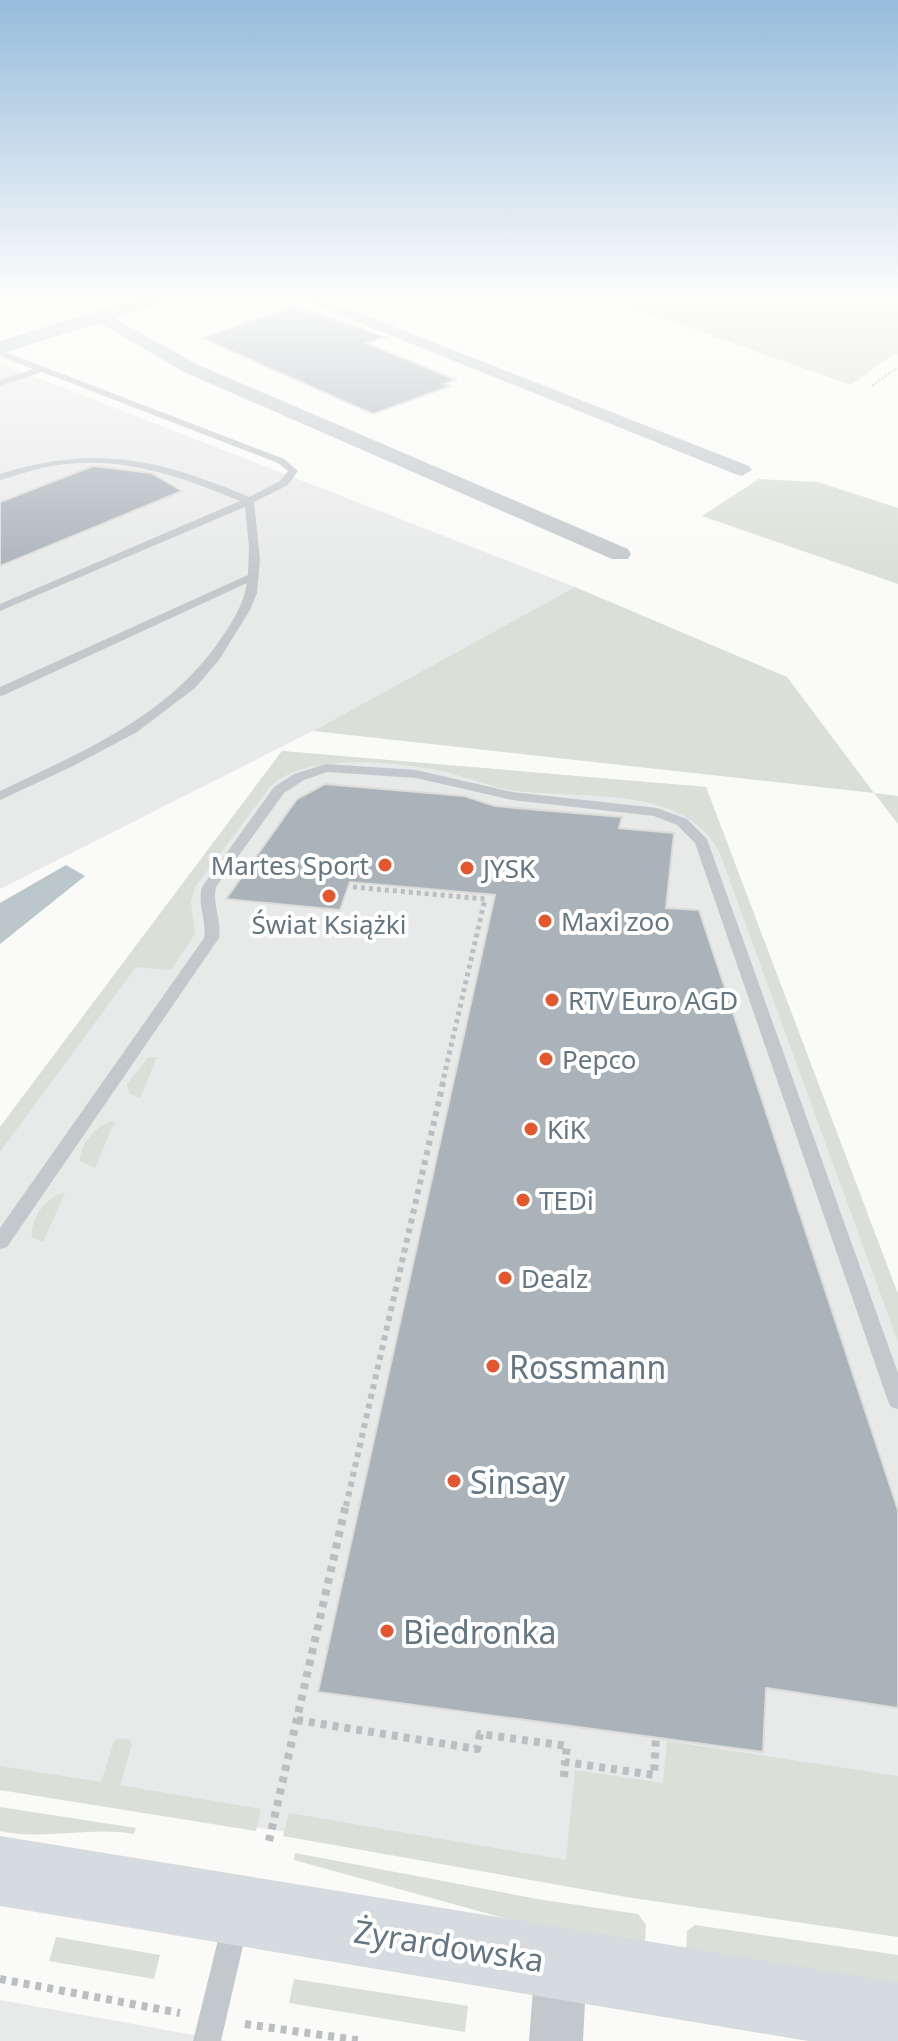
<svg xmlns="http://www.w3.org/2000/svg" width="898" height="2041" viewBox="0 0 898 2041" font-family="'Noto Sans',sans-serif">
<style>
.built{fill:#e8e9e9}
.green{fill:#dadfd7}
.water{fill:#bbc7cb}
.building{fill:#aab3b9;stroke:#dcdcda;stroke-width:2}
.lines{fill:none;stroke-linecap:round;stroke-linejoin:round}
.path-far3{stroke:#bbbfc2;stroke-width:3;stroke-dasharray:2 2;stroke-linecap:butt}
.path-far2{stroke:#bbbfc2;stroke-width:5;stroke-dasharray:4 4;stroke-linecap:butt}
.path-far1{stroke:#bbbfc2;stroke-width:6;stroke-dasharray:5 5;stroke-linecap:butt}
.path{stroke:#bbbfc2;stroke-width:8;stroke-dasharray:6 6;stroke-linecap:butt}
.service{fill:#c3c8cc;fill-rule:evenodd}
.minor{fill:#c3c8cc;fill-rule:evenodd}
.tertiary{fill:#c3c8cc;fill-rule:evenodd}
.secondary{fill:#d6dbdf;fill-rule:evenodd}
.poi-dot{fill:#e4572e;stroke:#fff;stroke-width:3}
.labels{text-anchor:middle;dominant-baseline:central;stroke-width:8;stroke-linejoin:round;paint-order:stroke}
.poi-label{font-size:26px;fill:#657683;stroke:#fff;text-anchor:start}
.near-poi-label{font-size:32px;fill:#657683;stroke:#fff;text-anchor:start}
.near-street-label{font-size:32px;fill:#657683;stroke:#fff}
</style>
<rect width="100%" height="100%" fill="#fafaf8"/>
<g class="built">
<path d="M 0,363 L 575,587 L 313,731 L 0,889 Z"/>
<path d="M 282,751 L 706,787 L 898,1294 L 898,1925 L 142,1810 L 0,1774 L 0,1127 Z"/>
<path d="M 0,2000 L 227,2041 L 0,2041 Z"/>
</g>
<g class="green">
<path d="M 663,294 L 898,294 L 898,355 L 894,354 L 851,385 L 627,306 Z"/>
<path d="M 759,479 L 818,482 L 898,508 L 898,584 L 702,516 Z"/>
<path d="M 575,587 L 787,677 L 874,793 L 898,796 L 898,824 L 874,793 L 313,731 Z"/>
<path d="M 282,751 L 706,787 L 898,1294 L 898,1342 L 719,851 C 708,832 694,820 674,811 C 627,791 567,797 517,791 C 492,788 470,778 446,772 C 401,762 305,751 270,787 L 195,887 L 191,903 L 195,934 L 171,970 L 136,967 L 0,1152 L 0,1127 Z"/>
<path d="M 149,1057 L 157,1057 L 140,1098 L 129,1093 L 127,1084 Z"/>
<path d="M 115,1121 L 95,1168 L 80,1161 C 79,1145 98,1122 115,1121 Z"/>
<path d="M 65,1193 L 43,1242 L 32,1237 C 29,1220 48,1194 65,1193 Z"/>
<path d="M 120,1738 L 128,1739 L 132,1744 L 120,1785 L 261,1809 L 256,1831 L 0,1790 L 0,1766 L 101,1782 L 114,1741 Z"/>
<path d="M 667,1741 L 898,1776 L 898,1937 L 626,1897 L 283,1836 L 289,1813 L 566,1860 L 575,1770 L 663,1783 Z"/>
<path d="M 0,1807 L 136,1828 L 134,1834 C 90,1826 44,1841 0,1831 Z"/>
<path d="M 295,1853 L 537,1899 L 638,1914 L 646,1925 L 645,1944 L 511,1920 L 294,1860 Z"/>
<path d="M 695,1925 L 898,1955 L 898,1986 L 686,1951 L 687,1931 Z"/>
<path d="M 56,1937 L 160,1955 L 154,1979 L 49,1961 Z"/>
<path d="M 294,1979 L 468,2006 L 465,2032 L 289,2003 Z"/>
</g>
<path class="water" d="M 66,865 L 85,876 L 0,944 L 0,903 Z"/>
<g class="building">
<path d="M 294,306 L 386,337 L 366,343 L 456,380 L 444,384 L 450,386 L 373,414 L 202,338 Z"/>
<path d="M 93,466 L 151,473 L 182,491 L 0,566 L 0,502 Z"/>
<path d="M 325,784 L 464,796 L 495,806 L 622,817 L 619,828 L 674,833 L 666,908 L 699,910 L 898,1510 L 898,1708 L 766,1688 L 763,1752 L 318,1692 L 495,895 L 350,882 L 340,910 L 226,899 L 297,799 Z"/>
</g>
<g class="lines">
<path class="path-far3" d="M 872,386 L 898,367"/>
<path class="path-far2" d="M 353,887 L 485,899 L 442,1085"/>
<path class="path-far1" d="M 346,1506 L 443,1083"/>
<g class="path">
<path d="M 297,1720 L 477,1749 L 480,1734 L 567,1746 L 565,1762 L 654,1775 L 656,1738"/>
<path d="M 564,1777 L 565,1762"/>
<path d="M 269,1841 L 346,1504"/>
<path d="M 0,1979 L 180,2013"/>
<path d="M 245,2024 L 363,2041"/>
</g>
<g class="service">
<path d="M 0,350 L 284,459 L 298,471 L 288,485 L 254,502 L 260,559 L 257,593 L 250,610 L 219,660 L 195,688 L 137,732 L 71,767 L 0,800 L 0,791 C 84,751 172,715 224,634 C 235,618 244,602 247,583 L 4,695 L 0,696 L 0,687 L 248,575 L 249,547 L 245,507 L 0,611 L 0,604 L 240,501 C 185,478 127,457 66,464 C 43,466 22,474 0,480 L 0,474 C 97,444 158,459 249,497 L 280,481 L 288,471 L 278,463 L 42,372 L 0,386 L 0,380 L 33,369 L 0,356 Z"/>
<path d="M 326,764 L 416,770 L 512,792 L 657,808 L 687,819 L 707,839 L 898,1373 L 898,1409 L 891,1407 L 888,1401 L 695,843 L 677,825 L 654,816 L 512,800 L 416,778 L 327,772 L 304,780 L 284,793 L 216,887 C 212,905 222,920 219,938 L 7,1247 L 0,1249 L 0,1228 L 204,938 C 207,920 197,905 202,887 L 274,787 L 294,774 Z"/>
<path d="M 235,1911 L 244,1915 L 248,1924 L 221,2041 L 193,2041 L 222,1924 L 226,1915 Z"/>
</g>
<g class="minor">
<path d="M 288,294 L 310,294 L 749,466 L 752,470 L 742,476 L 735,474 Z"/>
<path d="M 101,311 L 196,364 L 628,549 L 631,554 L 628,559 L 612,559 L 184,372 L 95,320 L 93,316 L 95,312 Z"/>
<path d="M 561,1937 L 580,1944 L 587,1963 L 583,2041 L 529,2041 L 535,1963 L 542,1944 Z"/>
</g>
<path class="tertiary" d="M 151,294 L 181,294 L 178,298 L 0,354 L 0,341 Z"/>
<path class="secondary" d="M 0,1836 L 898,1982 L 898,2041 L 808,2041 L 0,1906 Z"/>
</g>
<linearGradient id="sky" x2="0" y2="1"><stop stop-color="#96bcdc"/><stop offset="0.51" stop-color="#fdfdfc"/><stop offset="1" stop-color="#fdfdfc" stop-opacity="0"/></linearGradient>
<rect width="898" height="580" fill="url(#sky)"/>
<g class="poi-dot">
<circle cx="385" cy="865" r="8"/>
<circle cx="467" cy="868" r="8"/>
<circle cx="329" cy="896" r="8"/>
<circle cx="545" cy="921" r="8"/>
<circle cx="552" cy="1000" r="8"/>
<circle cx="546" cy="1059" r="8"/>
<circle cx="531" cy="1129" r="8"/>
<circle cx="523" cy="1200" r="8"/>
<circle cx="505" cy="1278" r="8"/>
<circle cx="493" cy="1366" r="8"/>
<circle cx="454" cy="1481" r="8"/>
<circle cx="387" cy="1631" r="8"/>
</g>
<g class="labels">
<g class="poi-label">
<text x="369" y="865" text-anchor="end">Martes Sport</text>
<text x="483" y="868">JYSK</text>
<text x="561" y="921">Maxi zoo</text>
<text x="329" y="924" text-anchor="middle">Świat Książki</text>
<text x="568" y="1000">RTV Euro AGD</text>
<text x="562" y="1059">Pepco</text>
<text x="547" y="1129">KiK</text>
<text x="539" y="1200">TEDi</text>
<text x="521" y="1278">Dealz</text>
</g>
<g class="near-poi-label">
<text x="509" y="1366">Rossmann</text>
<text x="470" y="1481">Sinsay</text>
<text x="403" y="1631">Biedronka</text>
</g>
<g class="near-street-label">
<text transform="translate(449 1945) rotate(9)">Żyrardowska</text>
</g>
</g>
</svg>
